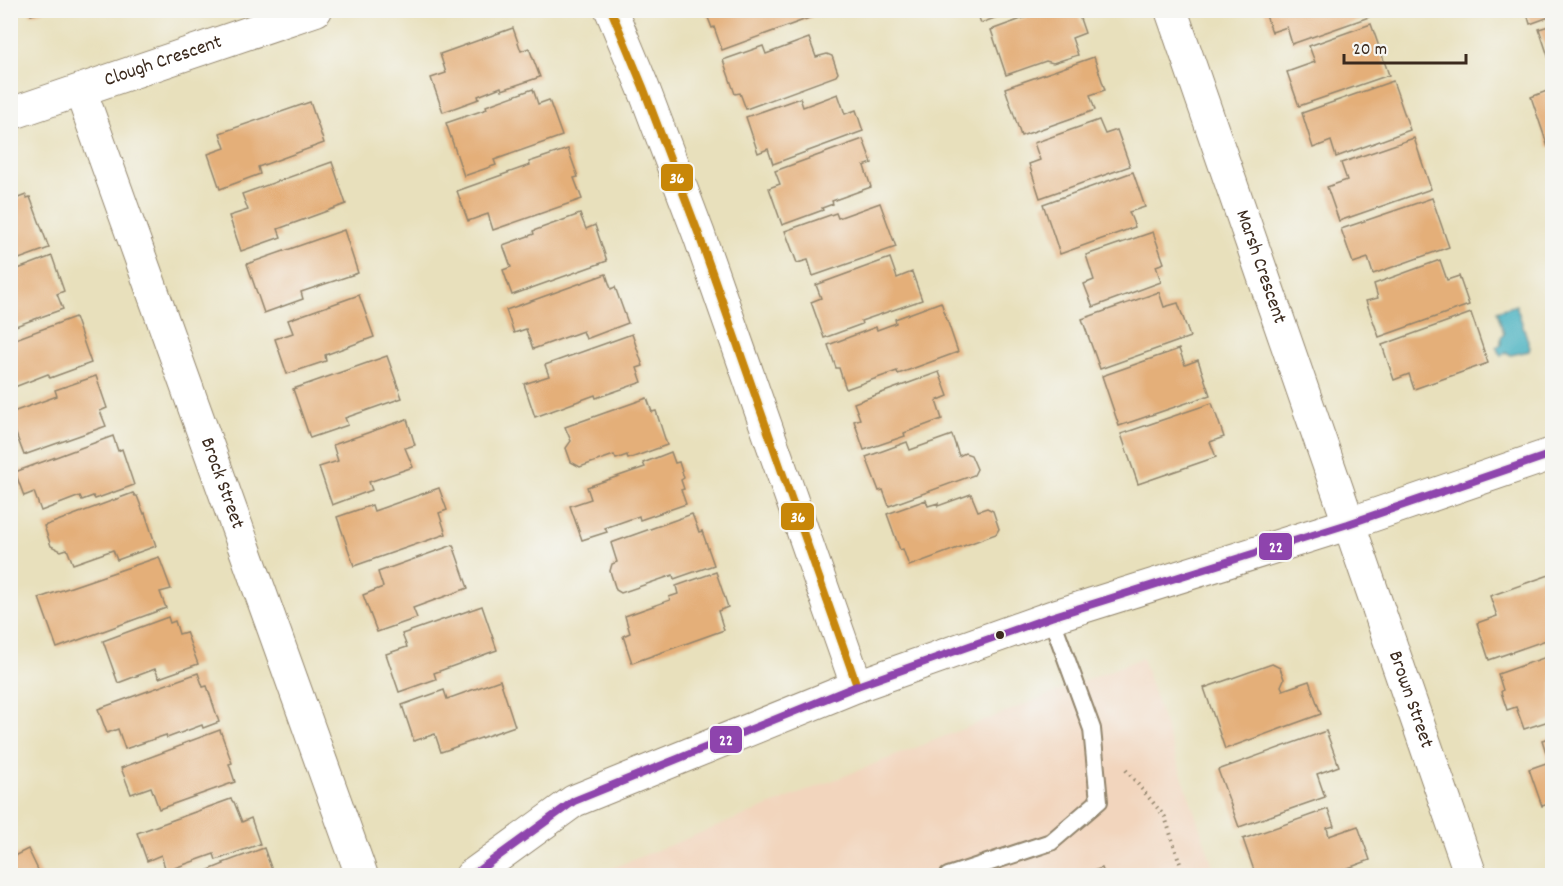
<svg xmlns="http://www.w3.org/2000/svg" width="1563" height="886" viewBox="0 0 1563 886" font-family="Dekko,sans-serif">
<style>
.built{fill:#f2d5bd}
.water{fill:#40aebe;stroke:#3e6c6e;stroke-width:1.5}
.building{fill:#e4af79}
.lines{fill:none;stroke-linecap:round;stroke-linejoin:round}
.lane-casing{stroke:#92856d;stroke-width:20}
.street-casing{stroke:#92856d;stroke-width:34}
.path{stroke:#92856d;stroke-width:4;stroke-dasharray:1.5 4.5;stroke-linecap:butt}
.lane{stroke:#fff;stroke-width:16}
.street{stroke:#fff;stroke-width:32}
.bus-1-casing{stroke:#f6f6f2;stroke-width:12}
.bus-2-casing{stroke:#f6f6f2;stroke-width:12}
.bus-1{stroke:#c88708;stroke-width:8}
.bus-2{stroke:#8e44ad;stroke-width:8}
.bus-dot{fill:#3b2a1e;stroke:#f6f6f2;stroke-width:2}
.labels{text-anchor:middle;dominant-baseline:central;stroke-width:4.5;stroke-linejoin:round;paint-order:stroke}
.street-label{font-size:20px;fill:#3b2a1e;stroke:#f6f6f2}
.line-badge{stroke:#f6f6f2;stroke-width:2}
.badge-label{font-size:16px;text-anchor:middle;font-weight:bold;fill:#fff}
</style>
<rect width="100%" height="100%" fill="#f6f6f2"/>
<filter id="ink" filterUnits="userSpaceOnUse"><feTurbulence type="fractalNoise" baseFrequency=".0167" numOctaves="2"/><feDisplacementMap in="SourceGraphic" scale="12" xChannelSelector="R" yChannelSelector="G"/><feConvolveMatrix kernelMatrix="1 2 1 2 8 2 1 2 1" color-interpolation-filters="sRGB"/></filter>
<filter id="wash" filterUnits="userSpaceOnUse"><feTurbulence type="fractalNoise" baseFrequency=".008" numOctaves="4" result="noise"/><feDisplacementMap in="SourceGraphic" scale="24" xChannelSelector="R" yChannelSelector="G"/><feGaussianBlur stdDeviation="1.35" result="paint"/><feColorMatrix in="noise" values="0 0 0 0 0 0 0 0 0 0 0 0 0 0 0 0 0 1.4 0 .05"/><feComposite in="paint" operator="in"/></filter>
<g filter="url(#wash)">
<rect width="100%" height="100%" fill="#e8e0bc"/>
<path class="built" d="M 1142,658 L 1216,875 L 595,876 L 597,874 Z"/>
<path class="water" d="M 1516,305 L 1530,347 L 1529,351 L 1511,355 L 1506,352 L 1501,356 L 1496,347 L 1501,345 L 1501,337 L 1504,334 L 1497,311 Z"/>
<g id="blocks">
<g class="building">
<path d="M 29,10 L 44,10 L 44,11 L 31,15 Z"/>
<path d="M 705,10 L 809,10 L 812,17 L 722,50 L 714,27 L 712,28 Z"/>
<path d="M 976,10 L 1014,10 L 1014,11 L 981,23 Z"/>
<path d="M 1046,10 L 1077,10 L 1085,33 L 1072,38 L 1078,55 L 1053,63 L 1046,61 L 1006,75 L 991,30 Z"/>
<path d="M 1264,10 L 1367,10 L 1369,17 L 1292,44 L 1287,27 L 1272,32 Z"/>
<path d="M 1526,10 L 1552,10 L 1552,16 L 1530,24 Z"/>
<path d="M 1371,24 L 1389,75 L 1299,106 L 1287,72 L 1315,62 L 1309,46 Z"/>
<path d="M 1552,25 L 1552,68 L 1539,29 Z"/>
<path d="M 513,28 L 521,51 L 529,48 L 540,77 L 502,90 L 501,87 L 478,96 L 479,99 L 443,112 L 431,78 L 446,73 L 440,54 Z"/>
<path d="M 809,38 L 816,57 L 827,54 L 832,56 L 838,73 L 836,76 L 746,109 L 740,93 L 735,94 L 723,60 L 763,46 L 766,54 Z"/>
<path d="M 1094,57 L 1105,90 L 1090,95 L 1095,110 L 1021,136 L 1005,88 Z"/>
<path d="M 1393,81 L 1410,130 L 1336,157 L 1331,141 L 1313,148 L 1302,113 Z"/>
<path d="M 533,89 L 538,104 L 549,100 L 562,136 L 494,160 L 496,165 L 464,176 L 446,123 L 487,109 L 486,106 Z"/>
<path d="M 1552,89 L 1552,146 L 1548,147 L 1531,97 Z"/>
<path d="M 838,94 L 845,114 L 856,110 L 863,131 L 773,164 L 768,149 L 758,153 L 746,117 L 800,98 L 803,107 Z"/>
<path d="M 310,102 L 324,143 L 258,167 L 260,174 L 220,189 L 208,154 L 225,148 L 220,133 Z"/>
<path d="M 1099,120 L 1105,134 L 1117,130 L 1130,166 L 1040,198 L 1029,164 L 1040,160 L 1034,143 Z"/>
<path d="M 1414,138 L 1431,189 L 1339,221 L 1327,187 L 1347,180 L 1341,163 Z"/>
<path d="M 863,139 L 872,163 L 864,166 L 871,187 L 832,201 L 833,204 L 822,208 L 823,210 L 782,225 L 769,188 L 780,184 L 775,171 Z"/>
<path d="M 568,149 L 578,177 L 574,178 L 582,199 L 493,230 L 488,214 L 468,221 L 457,191 L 530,165 L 529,162 Z"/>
<path d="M 332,162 L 346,204 L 278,229 L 281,237 L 241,251 L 229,216 L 248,210 L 242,194 Z"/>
<path d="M 1133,172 L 1145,207 L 1129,212 L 1135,227 L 1060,254 L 1043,204 Z"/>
<path d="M 26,195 L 27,198 L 30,197 L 49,248 L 11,262 L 10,201 Z"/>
<path d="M 1432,198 L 1449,247 L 1373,274 L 1368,258 L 1353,263 L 1341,229 Z"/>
<path d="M 880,203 L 896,247 L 813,276 L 808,260 L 797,263 L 785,231 L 836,213 L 838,218 Z"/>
<path d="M 580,214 L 586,229 L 595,225 L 607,261 L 512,295 L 503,270 L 511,267 L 503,245 L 534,234 L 533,231 Z"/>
<path d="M 344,230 L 358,273 L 301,292 L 303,299 L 264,313 L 247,264 Z"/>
<path d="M 1153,232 L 1164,263 L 1156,266 L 1161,282 L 1093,307 L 1084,284 L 1094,280 L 1086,255 Z"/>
<path d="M 52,256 L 64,291 L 57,294 L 63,309 L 10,328 L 10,272 Z"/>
<path d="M 890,258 L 897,278 L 912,272 L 922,300 L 861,321 L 862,324 L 824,338 L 811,302 L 821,298 L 816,285 Z"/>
<path d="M 1440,260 L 1447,280 L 1459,276 L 1469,305 L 1379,337 L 1366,301 L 1378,298 L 1374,284 Z"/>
<path d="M 606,274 L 611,289 L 615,287 L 628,323 L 586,339 L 583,331 L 533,349 L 526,329 L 514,333 L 506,310 Z"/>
<path d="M 1159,292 L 1164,307 L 1178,303 L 1190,337 L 1100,369 L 1082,319 Z"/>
<path d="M 359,295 L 374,337 L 325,355 L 326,361 L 287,374 L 275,339 L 293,333 L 288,320 Z"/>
<path d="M 941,302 L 958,352 L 898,374 L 897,371 L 846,389 L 839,368 L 836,368 L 828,345 L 876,327 L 877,330 L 896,323 L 895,319 Z"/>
<path d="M 1471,313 L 1488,363 L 1414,389 L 1409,374 L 1394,380 L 1382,345 Z"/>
<path d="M 75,317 L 91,363 L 50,378 L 48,374 L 12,388 L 10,382 L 10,341 Z"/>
<path d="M 632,334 L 643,366 L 637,368 L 642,382 L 596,398 L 595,395 L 535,417 L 524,384 L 549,376 L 545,365 Z"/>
<path d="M 1179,349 L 1185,365 L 1198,360 L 1210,395 L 1119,426 L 1102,376 Z"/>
<path d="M 387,356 L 402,398 L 345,418 L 348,425 L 310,438 L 293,389 Z"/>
<path d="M 939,372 L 948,396 L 936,401 L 942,419 L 904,433 L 905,436 L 864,450 L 854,421 L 860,419 L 854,403 Z"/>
<path d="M 96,376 L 107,408 L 100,411 L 106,426 L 24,455 L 10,418 L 10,413 L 57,396 L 55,390 Z"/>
<path d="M 647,398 L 652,412 L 656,411 L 667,445 L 628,459 L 627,455 L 616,459 L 614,455 L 580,467 L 571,462 L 566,448 L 571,441 L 565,427 Z"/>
<path d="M 1212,403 L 1224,437 L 1210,442 L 1216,457 L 1138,484 L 1121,434 Z"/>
<path d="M 407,419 L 415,445 L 405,448 L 413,467 L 369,482 L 372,490 L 332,505 L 319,467 L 338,461 L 333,445 Z"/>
<path d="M 952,435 L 959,456 L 965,453 L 971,455 L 977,469 L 974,475 L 889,506 L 883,490 L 879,491 L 866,457 L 907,442 L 910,450 Z"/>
<path d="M 113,436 L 118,451 L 122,449 L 134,485 L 95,499 L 93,496 L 82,500 L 80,496 L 41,511 L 34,492 L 24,496 L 15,472 Z"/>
<path d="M 671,452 L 675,463 L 679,462 L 684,478 L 681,480 L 684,489 L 681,490 L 686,504 L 640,520 L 639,516 L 605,528 L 607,532 L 582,540 L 570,506 L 591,499 L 587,487 L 645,467 L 643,463 Z"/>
<path d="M 439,488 L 447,510 L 439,513 L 446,534 L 354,566 L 337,517 L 372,505 L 374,511 Z"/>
<path d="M 133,493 L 135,496 L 137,496 L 144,514 L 145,513 L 156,546 L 117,560 L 113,550 L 73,564 L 67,549 L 61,551 L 51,546 L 44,526 Z"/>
<path d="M 971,494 L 978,511 L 987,508 L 993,511 L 999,529 L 996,534 L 909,566 L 903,549 L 900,550 L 887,514 L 926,500 L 928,506 L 938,503 L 938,506 Z"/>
<path d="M 692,514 L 699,532 L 702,531 L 714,565 L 674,579 L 673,575 L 621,593 L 616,590 L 610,571 L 612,564 L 617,562 L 611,543 Z"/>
<path d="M 453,545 L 468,588 L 413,608 L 417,618 L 377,632 L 363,595 L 383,587 L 378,572 Z"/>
<path d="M 159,557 L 171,589 L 160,592 L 166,608 L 57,648 L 39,598 Z"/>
<path d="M 716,572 L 728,607 L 718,611 L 724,630 L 632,663 L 623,636 L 630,633 L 625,616 L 670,600 L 669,597 L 678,594 L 676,586 Z"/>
<path d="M 1552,574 L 1552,638 L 1489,660 L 1477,623 L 1497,616 L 1490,596 Z"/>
<path d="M 482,606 L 497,650 L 434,673 L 436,679 L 399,692 L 386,654 L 407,647 L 402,634 Z"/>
<path d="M 168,617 L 170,623 L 175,621 L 179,634 L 186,632 L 198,664 L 159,678 L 155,669 L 118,683 L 103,641 Z"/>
<path d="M 1552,655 L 1552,720 L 1524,729 L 1516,707 L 1507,710 L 1501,692 L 1503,690 L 1498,674 Z"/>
<path d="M 1272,664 L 1280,668 L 1284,679 L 1281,686 L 1283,690 L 1309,681 L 1321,714 L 1225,749 L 1204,688 Z"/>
<path d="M 198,673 L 203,687 L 207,686 L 219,722 L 203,728 L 202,725 L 167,738 L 166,735 L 125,749 L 118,729 L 107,733 L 98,709 Z"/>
<path d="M 500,680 L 515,726 L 441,752 L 435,734 L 414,741 L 402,705 L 444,690 L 447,699 Z"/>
<path d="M 220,730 L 232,763 L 229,764 L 235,782 L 159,809 L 151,787 L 131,794 L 121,768 L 183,745 L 182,744 Z"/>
<path d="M 1326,731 L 1339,766 L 1317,774 L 1325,797 L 1239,827 L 1218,770 Z"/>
<path d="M 1552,737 L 1552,803 L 1542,806 L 1529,769 L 1549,762 L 1542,740 Z"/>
<path d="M 231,799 L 233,802 L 234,802 L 242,822 L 251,818 L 260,844 L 216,860 L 214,854 L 166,871 L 161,855 L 147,861 L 137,833 Z"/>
<path d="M 1328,809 L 1334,826 L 1327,828 L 1329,836 L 1358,826 L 1370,860 L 1326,876 L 1256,876 L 1243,839 Z"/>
<path d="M 264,848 L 274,876 L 194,876 L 224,864 L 223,863 Z"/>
<path d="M 28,849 L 41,876 L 10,876 L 10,858 Z"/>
<path d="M 1102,868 L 1105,876 L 1082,876 L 1082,875 Z"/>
</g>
</g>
</g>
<g filter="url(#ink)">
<use href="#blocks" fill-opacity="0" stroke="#92856d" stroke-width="1.5"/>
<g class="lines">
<g class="lane-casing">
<path id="lane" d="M 948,876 L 1051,842 L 1099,801 L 1092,729 L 1051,617"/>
</g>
<g class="street-casing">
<g id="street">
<path d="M 611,10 L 643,87 L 699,235 L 857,686"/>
<path id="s1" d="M 1171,10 L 1471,876"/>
<path id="s2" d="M 81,92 L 362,876"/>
<path id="s3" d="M 10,114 L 316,10"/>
<path d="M 471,876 L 574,801 L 857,686 L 1051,617 L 1348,524 L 1552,454"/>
</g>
</g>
<path class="path" d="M 1126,770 L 1165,817 L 1184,876"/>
<use href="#lane" class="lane"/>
<use href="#street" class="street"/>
<g class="bus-1-casing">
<path id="bus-1" d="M 611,10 L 643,87 L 699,235 L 857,686"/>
</g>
<g class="bus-2-casing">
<path id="bus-2" d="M 471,876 L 574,801 L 857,686 L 1051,617 L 1348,524 L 1552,454"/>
</g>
<use href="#bus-1" class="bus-1"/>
<use href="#bus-2" class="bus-2"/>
</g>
</g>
<circle class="bus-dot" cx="1000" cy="635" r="5"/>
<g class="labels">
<g class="street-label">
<text stroke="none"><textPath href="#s3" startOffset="162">Clough Crescent</textPath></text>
<text stroke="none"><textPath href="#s1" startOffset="272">Marsh Crescent</textPath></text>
<text stroke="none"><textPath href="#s2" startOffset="416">Brock Street</textPath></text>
<text stroke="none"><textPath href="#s1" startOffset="730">Brown Street</textPath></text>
</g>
</g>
<g class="line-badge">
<rect x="660" y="163" width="34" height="29" rx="6" fill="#c88708"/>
<rect x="780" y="502" width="35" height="29" rx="6" fill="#c88708"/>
<rect x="1258" y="532" width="35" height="29" rx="6" fill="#8e44ad"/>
<rect x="709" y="725" width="34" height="29" rx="6" fill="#8e44ad"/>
</g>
<g class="badge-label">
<text x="677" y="183">36</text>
<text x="798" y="522">36</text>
<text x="1276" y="552">22</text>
<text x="726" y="745">22</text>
</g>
<rect width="1563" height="886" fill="none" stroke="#f6f6f2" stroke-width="36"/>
<path d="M1344 54v9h122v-9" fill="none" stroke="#3b2a1e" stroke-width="3"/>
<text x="1353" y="54" font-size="18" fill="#3b2a1e" stroke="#f6f6f2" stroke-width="4.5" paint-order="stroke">20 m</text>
</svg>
